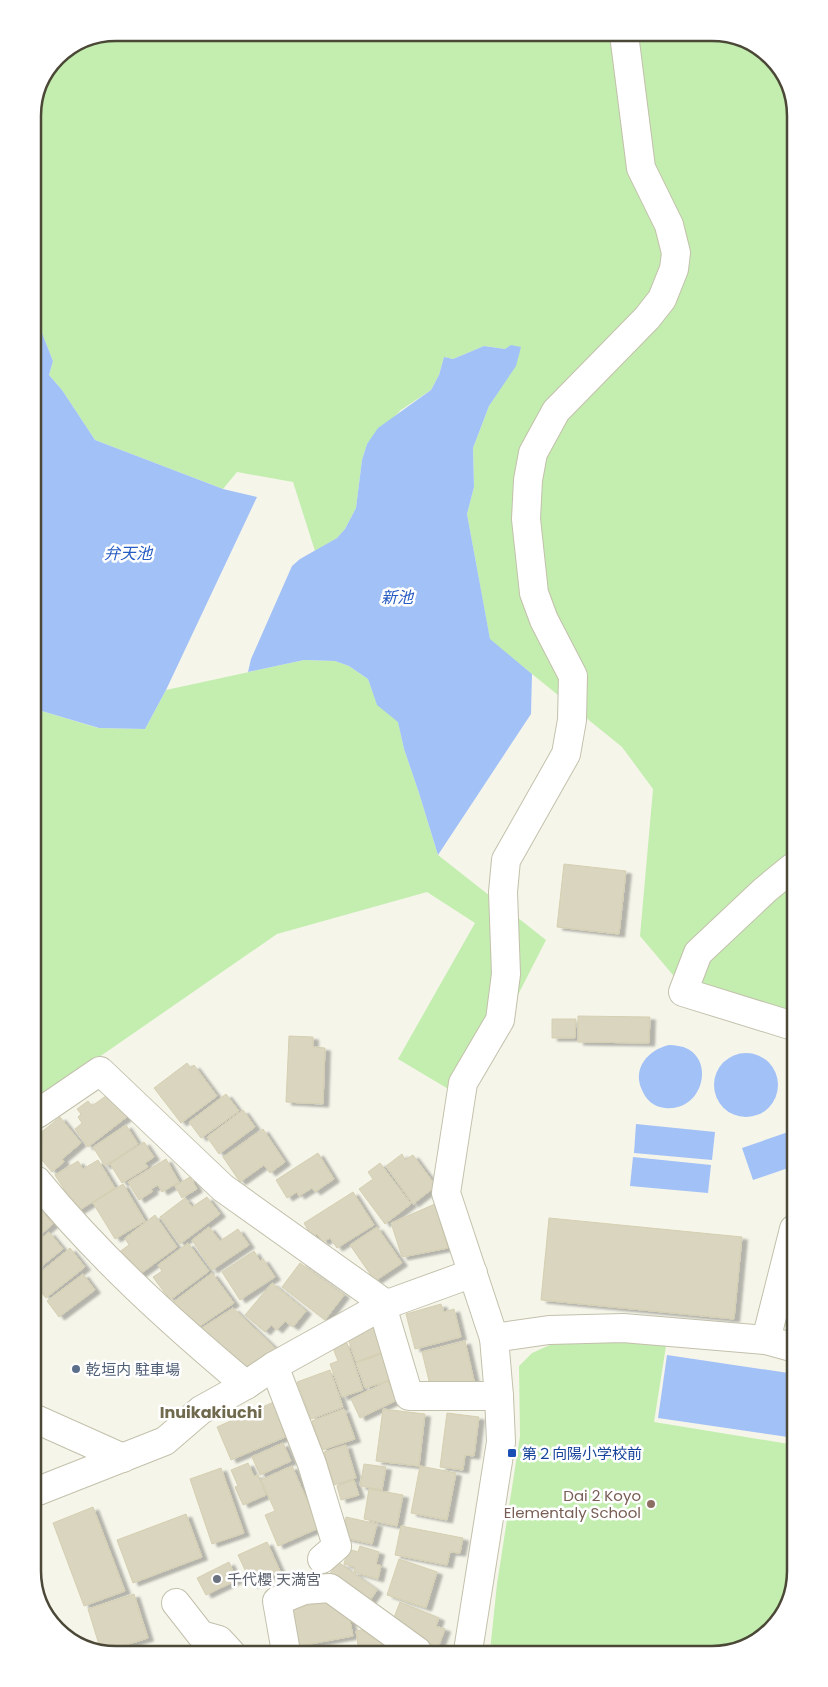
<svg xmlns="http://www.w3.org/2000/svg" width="828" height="1687" viewBox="0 0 828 1687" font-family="Poppins,'Noto Sans JP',sans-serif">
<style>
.green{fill:#c3eeb0}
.water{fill:#a2c1f7}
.building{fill:#d9d5be;stroke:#d5cfb1;filter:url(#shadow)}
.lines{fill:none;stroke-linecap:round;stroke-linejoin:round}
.minor-casing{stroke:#c3c0ab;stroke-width:30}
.minor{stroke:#fff;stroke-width:28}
.service-dot{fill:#5c6f8a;stroke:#fff;stroke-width:2}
.transit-dot{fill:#1a4fb4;stroke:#fff;stroke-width:2}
.education-dot{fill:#8d6e63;stroke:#fff;stroke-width:2}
.worship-dot{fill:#6b7280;stroke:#fff;stroke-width:2}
.labels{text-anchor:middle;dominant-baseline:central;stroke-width:5;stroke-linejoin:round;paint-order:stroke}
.service-label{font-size:15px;fill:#4e5e75;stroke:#fff;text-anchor:start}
.transit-label{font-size:15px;fill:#164399;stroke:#fff;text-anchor:start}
.education-label{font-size:15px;fill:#785e54;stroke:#fff;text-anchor:end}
.worship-label{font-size:15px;fill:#5b616d;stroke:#fff;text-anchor:start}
.water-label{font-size:16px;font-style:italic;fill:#255bc3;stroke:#fff}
.neighbourhood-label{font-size:16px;font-weight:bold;fill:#6f694d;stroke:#fff}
.rim{fill:none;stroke:#4b4837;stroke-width:2.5}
</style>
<defs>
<filter id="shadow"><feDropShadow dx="5.5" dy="3" stdDeviation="1" flood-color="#0004"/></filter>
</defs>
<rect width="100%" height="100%" fill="#f6f5ea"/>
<g class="green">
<path d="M 718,33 L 763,50 L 789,84 L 793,1025 L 705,1013 L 640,936 L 653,789 L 622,747 L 490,640 L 467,514 L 474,487 L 473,448 L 489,406 L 515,366 L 505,349 L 484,346 L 453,359 L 444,357 L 439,375 L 431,390 L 401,410 L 367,444 L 362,460 L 356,508 L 345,529 L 337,538 L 315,551 L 293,482 L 237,472 L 223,489 L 95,440 L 62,390 L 49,375 L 53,361 L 33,310 L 33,111 L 57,57 L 84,39 Z"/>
<path d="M 304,660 L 335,661 L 349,666 L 368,679 L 377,704 L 398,721 L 404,749 L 419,793 L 438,855 L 546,940 L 465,1099 L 398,1059 L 475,923 L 427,892 L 277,934 L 37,1100 L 35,709 L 98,728 L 145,729 L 166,690 Z"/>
<path d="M 794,1277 L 794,1333 L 787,1329 L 783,1320 Z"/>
<path d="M 605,1338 L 666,1346 L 654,1422 L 795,1445 L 795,1571 L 781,1618 L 744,1648 L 490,1651 L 497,1584 L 520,1436 L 519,1366 L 532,1353 L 550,1345 Z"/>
</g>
<g class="water">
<path d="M 33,310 L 53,361 L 49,375 L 62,390 L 95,440 L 223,489 L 257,497 L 166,690 L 145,729 L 99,728 L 35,709 Z"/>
<path d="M 511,345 L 521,347 L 516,366 L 489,406 L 473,448 L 474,487 L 467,514 L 490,639 L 532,674 L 531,714 L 438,855 L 419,793 L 404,749 L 398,722 L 377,705 L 368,679 L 349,666 L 335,661 L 304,660 L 248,672 L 251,659 L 292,566 L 300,559 L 337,538 L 345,529 L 356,508 L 362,460 L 367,444 L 378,428 L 431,390 L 439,375 L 444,357 L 453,359 L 484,346 L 505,349 Z"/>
<path d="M 669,1045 C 675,1045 682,1046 688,1049 C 715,1064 701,1112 665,1108 C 654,1107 646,1100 642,1090 C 632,1068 648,1050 669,1045 Z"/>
<circle cx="746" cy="1085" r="32"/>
<path d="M 636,1124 L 715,1132 L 712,1160 L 634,1153 Z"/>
<path d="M 794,1130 L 794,1166 L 753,1180 L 742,1148 Z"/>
<path d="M 633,1157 L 711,1165 L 708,1193 L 630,1186 Z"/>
<path d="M 667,1355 L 795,1374 L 795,1438 L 658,1418 Z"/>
</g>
<g class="building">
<path d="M 564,864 L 626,871 L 619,934 L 557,927 Z"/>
<path d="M 578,1016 L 650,1017 L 649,1043 L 578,1042 Z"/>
<path d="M 552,1019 L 576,1019 L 575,1038 L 552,1038 Z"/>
<path d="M 289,1036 L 313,1037 L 313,1047 L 325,1048 L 323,1104 L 286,1102 Z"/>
<path d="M 187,1063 L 191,1068 L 194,1065 L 217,1096 L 181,1123 L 154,1088 Z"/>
<path d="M 110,1093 L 128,1116 L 88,1147 L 75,1129 L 82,1123 L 78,1117 L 81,1114 L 77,1109 L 88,1101 L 92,1106 Z"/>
<path d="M 226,1094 L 239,1111 L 201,1138 L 189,1122 Z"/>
<path d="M 243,1110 L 255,1127 L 219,1154 L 207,1137 Z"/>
<path d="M 60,1117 L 81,1143 L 62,1159 L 64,1162 L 52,1172 L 37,1154 L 37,1146 L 42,1141 L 38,1135 Z"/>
<path d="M 126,1125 L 138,1144 L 105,1166 L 93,1147 Z"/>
<path d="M 263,1129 L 285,1162 L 270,1173 L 264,1165 L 240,1182 L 223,1157 Z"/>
<path d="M 144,1142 L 154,1157 L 145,1163 L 148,1167 L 122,1183 L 110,1164 Z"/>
<path d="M 318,1153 L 334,1179 L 315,1192 L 312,1188 L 299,1196 L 297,1192 L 287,1198 L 276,1180 Z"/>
<path d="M 402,1154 L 405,1160 L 413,1155 L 436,1186 L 413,1204 L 386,1166 Z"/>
<path d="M 166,1159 L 179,1182 L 162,1192 L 158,1185 L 151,1189 L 153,1191 L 139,1200 L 128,1182 Z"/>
<path d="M 98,1160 L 115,1188 L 78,1211 L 55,1175 L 78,1161 L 83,1169 Z"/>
<path d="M 380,1163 L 411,1204 L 385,1224 L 359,1189 L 373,1179 L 368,1172 Z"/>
<path d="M 190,1177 L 197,1189 L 182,1198 L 175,1186 Z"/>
<path d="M 123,1184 L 145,1221 L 115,1239 L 93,1203 Z"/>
<path d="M 353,1192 L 374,1225 L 337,1248 L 330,1238 L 323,1242 L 317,1234 L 312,1237 L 304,1223 Z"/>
<path d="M 207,1197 L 220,1214 L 180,1244 L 160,1217 L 185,1198 L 192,1207 Z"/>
<path d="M 435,1204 L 448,1248 L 402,1257 L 391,1223 Z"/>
<path d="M 37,1206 L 53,1224 L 37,1238 Z"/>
<path d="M 155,1215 L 177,1247 L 136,1277 L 118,1253 L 129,1245 L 125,1238 Z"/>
<path d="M 549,1218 L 742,1237 L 734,1319 L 541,1300 Z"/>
<path d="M 209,1227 L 220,1241 L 238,1229 L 249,1245 L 212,1270 L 192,1240 Z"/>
<path d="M 377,1227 L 402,1263 L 375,1281 L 350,1245 Z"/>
<path d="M 49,1232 L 63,1249 L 37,1270 L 37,1242 Z"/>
<path d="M 188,1243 L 209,1271 L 170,1300 L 153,1277 L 162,1271 L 158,1265 Z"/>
<path d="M 70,1248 L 85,1267 L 46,1298 L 37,1287 L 37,1275 Z"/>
<path d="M 254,1251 L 260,1261 L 263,1259 L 275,1277 L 240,1300 L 222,1272 Z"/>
<path d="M 300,1263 L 344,1295 L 325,1320 L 282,1287 Z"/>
<path d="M 212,1273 L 234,1303 L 197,1328 L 172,1303 Z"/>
<path d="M 83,1274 L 95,1290 L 59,1317 L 47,1301 Z"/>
<path d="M 272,1283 L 306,1311 L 293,1327 L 285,1321 L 277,1330 L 271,1325 L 265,1332 L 245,1315 Z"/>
<path d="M 441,1304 L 444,1312 L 454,1309 L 461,1337 L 415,1349 L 406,1314 Z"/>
<path d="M 233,1308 L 278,1351 L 254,1370 L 234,1368 L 197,1331 Z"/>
<path d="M 374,1326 L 383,1352 L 356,1362 L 347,1336 Z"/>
<path d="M 465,1341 L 475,1385 L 430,1385 L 422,1352 Z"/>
<path d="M 347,1343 L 363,1390 L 342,1397 L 330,1364 L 338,1361 L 333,1348 Z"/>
<path d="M 384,1353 L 393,1379 L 365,1388 L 356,1363 Z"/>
<path d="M 330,1370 L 343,1407 L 311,1419 L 297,1382 Z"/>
<path d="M 388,1381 L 397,1400 L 360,1418 L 351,1399 Z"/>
<path d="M 276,1401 L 290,1435 L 231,1460 L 217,1427 Z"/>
<path d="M 344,1409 L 355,1439 L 322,1450 L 312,1421 Z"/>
<path d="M 383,1409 L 425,1414 L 419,1466 L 376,1461 Z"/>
<path d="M 447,1413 L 479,1417 L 474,1456 L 465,1455 L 463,1470 L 440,1467 Z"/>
<path d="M 283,1443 L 291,1461 L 260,1475 L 252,1457 Z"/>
<path d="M 346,1445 L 356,1478 L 334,1485 L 324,1452 Z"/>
<path d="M 248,1463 L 254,1476 L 258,1475 L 266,1495 L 243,1505 L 235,1487 L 238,1486 L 231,1470 Z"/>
<path d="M 364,1464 L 386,1467 L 382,1490 L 360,1486 Z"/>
<path d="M 292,1466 L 319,1528 L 278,1546 L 265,1515 L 275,1511 L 261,1480 Z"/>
<path d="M 420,1466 L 456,1473 L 447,1520 L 411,1513 Z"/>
<path d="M 221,1468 L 244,1533 L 212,1544 L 190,1479 Z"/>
<path d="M 354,1480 L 359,1495 L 341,1500 L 337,1486 Z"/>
<path d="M 369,1489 L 403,1495 L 397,1526 L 364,1519 Z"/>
<path d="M 93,1507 L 125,1591 L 84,1606 L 53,1523 Z"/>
<path d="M 186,1514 L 202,1557 L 133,1583 L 117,1540 Z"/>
<path d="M 346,1517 L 377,1524 L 372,1544 L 341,1537 Z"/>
<path d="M 401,1526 L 463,1538 L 460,1553 L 450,1552 L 447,1565 L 395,1555 Z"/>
<path d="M 267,1542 L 280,1571 L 252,1585 L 238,1555 Z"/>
<path d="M 360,1546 L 379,1552 L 376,1564 L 381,1566 L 378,1579 L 354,1572 L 355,1567 L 344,1564 L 348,1549 L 358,1552 Z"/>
<path d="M 399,1559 L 437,1572 L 426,1608 L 387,1595 Z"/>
<path d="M 229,1562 L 237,1580 L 206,1595 L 197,1578 Z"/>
<path d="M 338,1562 L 377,1590 L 366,1607 L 327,1578 Z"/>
<path d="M 134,1594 L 148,1638 L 103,1652 L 101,1651 L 88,1609 Z"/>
<path d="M 341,1599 L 348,1611 L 353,1636 L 294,1647 L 288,1609 Z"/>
<path d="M 400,1602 L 439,1618 L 436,1626 L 445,1629 L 438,1648 L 416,1636 L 417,1633 L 393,1620 Z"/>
<path d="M 371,1628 L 372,1637 L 388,1634 L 395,1652 L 359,1652 L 356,1631 Z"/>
<path d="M 205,1643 L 209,1653 L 176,1654 Z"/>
</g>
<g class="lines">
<g class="minor-casing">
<g id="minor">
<path d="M 793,867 L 765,890 L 698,953 L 683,992 L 793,1026"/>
<path d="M 37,1114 L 100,1071 L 223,1188 L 387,1305"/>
<path d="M 37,1181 C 99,1257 171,1322 246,1385"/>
<path d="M 382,1306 L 409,1396 L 499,1396"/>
<path d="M 494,1338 L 549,1330 L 623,1328 L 766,1340 L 795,1348"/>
<path d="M 766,1340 L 794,1229"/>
<path d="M 274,1366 L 312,1464 L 337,1546 L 322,1559"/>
<path d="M 38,1420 L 123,1458"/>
<path d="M 38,1491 L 165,1441 L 201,1410 L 246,1385 L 274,1366 L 382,1306 L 473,1273"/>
<path d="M 176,1603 L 201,1635 L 219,1640 L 231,1653"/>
<path d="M 468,1651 L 501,1442 L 499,1396 L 494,1338 L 446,1193 L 463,1083 L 500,1020 L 506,974 L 503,892 L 506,860 L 566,754 L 572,720 L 573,676 L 544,620 L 534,593 L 526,519 L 528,480 L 533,453 L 556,411 L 647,318 L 662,299 L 674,269 L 676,253 L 669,225 L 641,168 L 624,34"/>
<path d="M 286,1652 L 277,1601 L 304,1590 L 330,1588 L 417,1651"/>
</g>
</g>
<use href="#minor" class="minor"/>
</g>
<circle class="service-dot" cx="76" cy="1369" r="5"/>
<rect class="transit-dot" x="507" y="1448" width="10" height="10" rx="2.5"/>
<circle class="education-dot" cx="651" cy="1504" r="5"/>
<circle class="worship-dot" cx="217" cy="1579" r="5"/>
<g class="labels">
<g class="service-label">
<text x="86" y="1369">乾垣内 駐車場</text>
</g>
<g class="transit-label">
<text x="522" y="1453">第２向陽小学校前</text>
</g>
<g class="education-label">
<text x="641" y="1495">Dai 2 Koyo<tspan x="641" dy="17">Elementaly School</tspan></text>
</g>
<g class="worship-label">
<text x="227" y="1579">千代櫻 天満宮</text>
</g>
<g class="water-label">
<text x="128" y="553">弁天池</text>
<text x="397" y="597">新池</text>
</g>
<g class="neighbourhood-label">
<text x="211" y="1412">Inuikakiuchi</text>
</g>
</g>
<path d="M0 0H828V1687H0ZM116 41H712A75 75 0 0 1 787 116V1571A75 75 0 0 1 712 1646H116A75 75 0 0 1 41 1571V116A75 75 0 0 1 116 41Z" fill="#fff" fill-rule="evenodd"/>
<path class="rim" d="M116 41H712A75 75 0 0 1 787 116V1571A75 75 0 0 1 712 1646H116A75 75 0 0 1 41 1571V116A75 75 0 0 1 116 41Z"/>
</svg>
